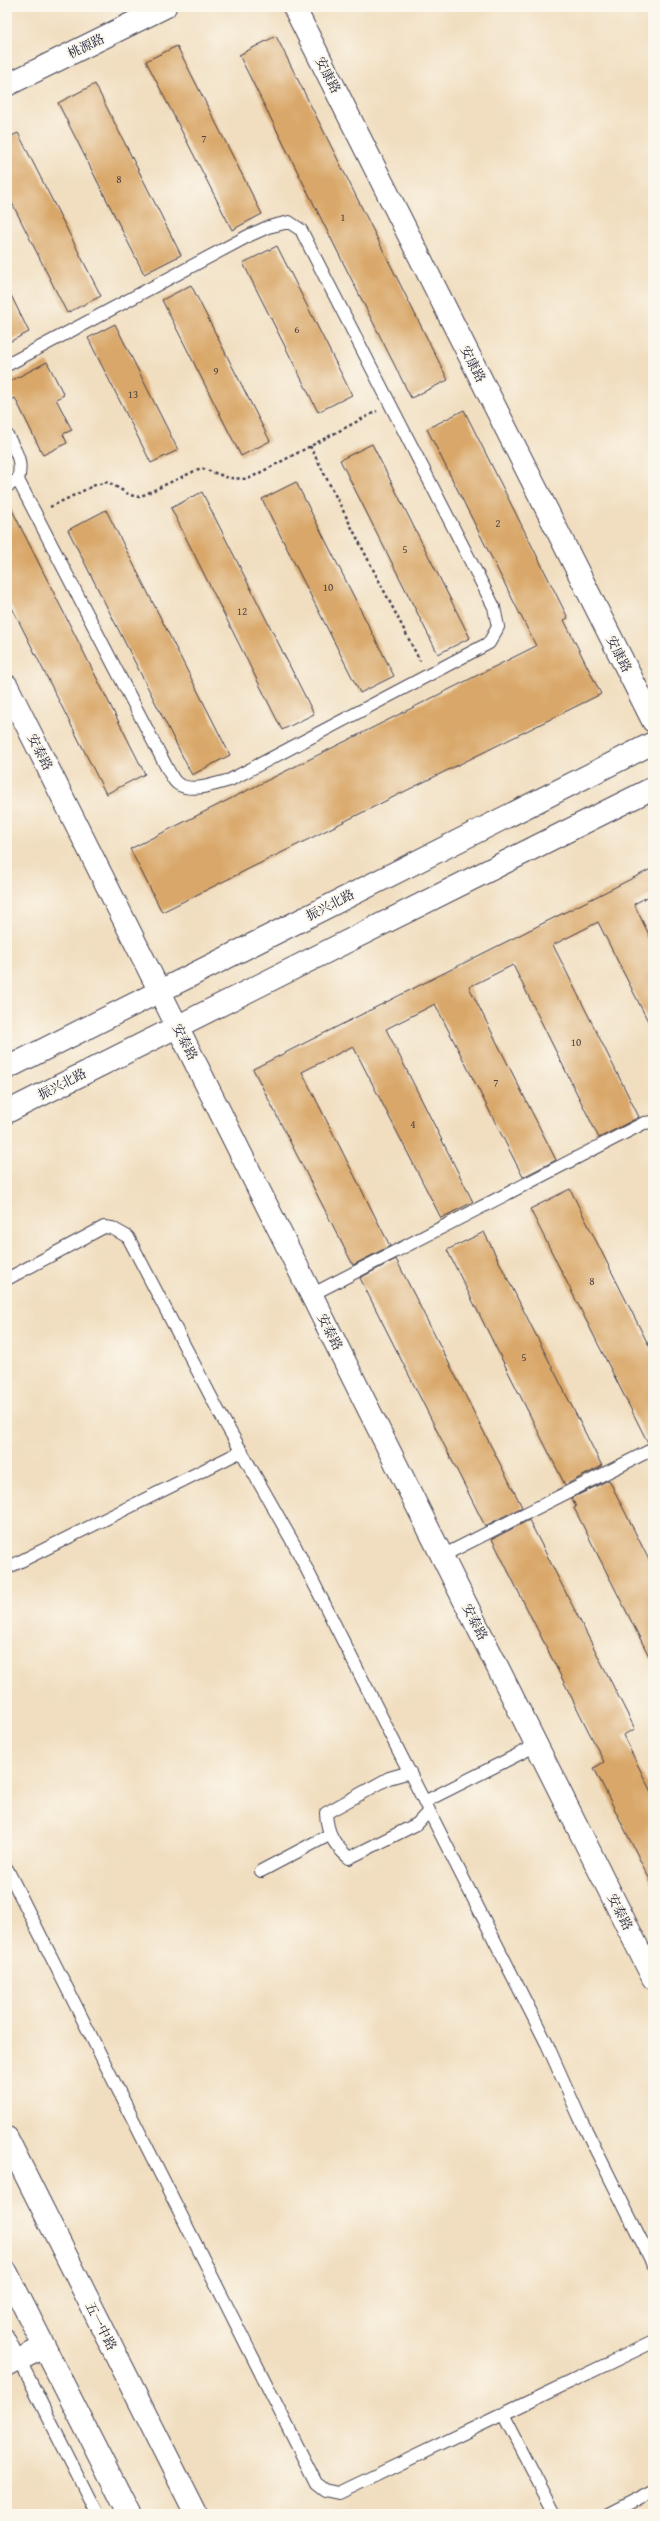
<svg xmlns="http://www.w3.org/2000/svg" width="660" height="2521" viewBox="0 0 660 2521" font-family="'Gentium Book Plus','Noto Serif SC',serif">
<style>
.building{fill:#d9a769}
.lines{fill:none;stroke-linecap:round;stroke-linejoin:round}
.service-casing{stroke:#413e4f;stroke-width:14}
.minor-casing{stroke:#413e4f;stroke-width:24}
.tertiary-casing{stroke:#413e4f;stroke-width:24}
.path{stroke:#413e4f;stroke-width:2.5;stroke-dasharray:3 3;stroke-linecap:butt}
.service{stroke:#fff;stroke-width:12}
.minor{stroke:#fff;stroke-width:22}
.tertiary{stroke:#fff;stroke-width:22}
.labels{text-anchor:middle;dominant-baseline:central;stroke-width:4;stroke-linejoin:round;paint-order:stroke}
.number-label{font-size:11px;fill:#504346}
.street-label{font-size:13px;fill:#22223b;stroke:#fbf7ec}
</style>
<rect width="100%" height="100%" fill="#fbf7ec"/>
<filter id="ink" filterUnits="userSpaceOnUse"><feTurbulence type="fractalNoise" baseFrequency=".025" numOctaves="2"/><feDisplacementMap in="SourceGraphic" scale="8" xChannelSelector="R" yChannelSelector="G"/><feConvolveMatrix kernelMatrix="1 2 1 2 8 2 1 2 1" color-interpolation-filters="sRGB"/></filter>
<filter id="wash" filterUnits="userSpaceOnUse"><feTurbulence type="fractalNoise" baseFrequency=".012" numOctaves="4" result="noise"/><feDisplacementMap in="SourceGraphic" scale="16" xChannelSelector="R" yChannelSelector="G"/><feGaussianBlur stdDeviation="0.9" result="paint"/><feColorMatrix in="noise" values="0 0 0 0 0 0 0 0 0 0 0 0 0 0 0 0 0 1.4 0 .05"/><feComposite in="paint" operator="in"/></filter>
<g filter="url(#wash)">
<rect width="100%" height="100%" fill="#f1dec0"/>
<g id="blocks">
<g class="building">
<path d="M 276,36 L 448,380 L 411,398 L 239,55 Z"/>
<path d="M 177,46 L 262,214 L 232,230 L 146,61 Z"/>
<path d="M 95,84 L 181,255 L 144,274 L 58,103 Z"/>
<path d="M 18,133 L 101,296 L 67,313 L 7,193 L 7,138 Z"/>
<path d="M 277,246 L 352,395 L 318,412 L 243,263 Z"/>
<path d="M 191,285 L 270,441 L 241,456 L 162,300 Z"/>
<path d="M 7,287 L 29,332 L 7,343 Z"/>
<path d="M 115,324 L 178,450 L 151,463 L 88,338 Z"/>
<path d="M 47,362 L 64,395 L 56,399 L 72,430 L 63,434 L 67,443 L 43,455 L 15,398 L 7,402 L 7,383 Z"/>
<path d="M 464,410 L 568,618 L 564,620 L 601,694 L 162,912 L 130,849 L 536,646 L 427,429 Z"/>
<path d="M 372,444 L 470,638 L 438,654 L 340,460 Z"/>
<path d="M 296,482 L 394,676 L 360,693 L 262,499 Z"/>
<path d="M 202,492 L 314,714 L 282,730 L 171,508 Z"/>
<path d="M 7,500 L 145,774 L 106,794 L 7,598 Z"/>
<path d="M 106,510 L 230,755 L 192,775 L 68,530 Z"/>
<path d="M 653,868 L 653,894 L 634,904 L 653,943 L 653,1031 L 598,922 L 553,945 L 639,1117 L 599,1138 L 513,965 L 469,987 L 556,1160 L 523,1177 L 435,1004 L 386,1029 L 473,1202 L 441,1218 L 353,1046 L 302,1072 L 390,1246 L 353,1265 L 253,1069 Z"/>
<path d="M 570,1189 L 653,1354 L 653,1442 L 648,1443 L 530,1209 Z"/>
<path d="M 484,1232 L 602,1466 L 565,1485 L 447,1250 Z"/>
<path d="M 396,1259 L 522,1507 L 485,1526 L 360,1278 Z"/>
<path d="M 609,1480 L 653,1568 L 653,1664 L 574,1508 L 576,1507 L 572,1498 Z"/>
<path d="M 529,1520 L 635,1729 L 623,1735 L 653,1796 L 653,1886 L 594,1768 L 604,1762 L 492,1539 Z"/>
</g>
</g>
</g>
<g filter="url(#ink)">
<use href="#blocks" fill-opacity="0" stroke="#413e4f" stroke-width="1"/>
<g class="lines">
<g class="service-casing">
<g id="service">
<path d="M 7,365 L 250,235 L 268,227 L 289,222 L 301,230 L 494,607 L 498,627 L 489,643 L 230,780 C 214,784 193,793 178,784 C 173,781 170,773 167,768 L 18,480 C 23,460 16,452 7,435"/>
<path d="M 7,486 L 18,480"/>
<path d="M 7,1279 L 104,1227 L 112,1228 L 128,1237 L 219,1412 L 295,1546 L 547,2044 L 579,2116 L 653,2264"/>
<path d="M 311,1295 L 644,1123 L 653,1122"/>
<path d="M 442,1556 L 653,1449"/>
<path d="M 7,1568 L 242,1451"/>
<path d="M 410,1772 L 389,1778 L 326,1813 C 327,1833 334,1845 349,1858 L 417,1824 L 429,1811"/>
<path d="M 424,1802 L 537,1745"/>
<path d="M 7,1869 L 316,2483 L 325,2490 L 339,2493 L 653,2342"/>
<path d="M 261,1871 L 329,1835"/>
<path d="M 7,2335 L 97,2514"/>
<path d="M 503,2414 L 555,2514"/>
<path d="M 608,2514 L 653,2491"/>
</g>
</g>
<g class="minor-casing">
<g id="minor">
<path d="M 7,85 L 165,7"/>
<path d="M 7,2366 L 44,2347"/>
</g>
</g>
<g class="tertiary-casing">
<g id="tertiary">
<path d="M 294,7 L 653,721"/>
<path d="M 7,686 L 653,1978"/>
<path d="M 7,1068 L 653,743"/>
<path d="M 7,1112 L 653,788"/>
<path d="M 7,2138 L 196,2514"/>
<path d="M 7,2273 L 129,2514"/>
</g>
</g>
<g class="path">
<path d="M 310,446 L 420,661"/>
<path d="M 50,507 L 95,485 L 108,482 L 130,495 L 139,497 L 201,468 L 229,478 L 248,479 L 377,411"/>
</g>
<use href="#service" class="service"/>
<use href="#minor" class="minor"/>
<use href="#tertiary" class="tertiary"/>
</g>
</g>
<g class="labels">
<g class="number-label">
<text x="204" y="138">7</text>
<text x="119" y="179">8</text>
<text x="343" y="217">1</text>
<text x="297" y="329">6</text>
<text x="216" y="371">9</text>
<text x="133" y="394">13</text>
<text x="498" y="523">2</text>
<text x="405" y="549">5</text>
<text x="328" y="587">10</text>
<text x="242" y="611">12</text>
<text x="576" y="1042">10</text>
<text x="496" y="1082">7</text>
<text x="413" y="1124">4</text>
<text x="592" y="1281">8</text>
<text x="524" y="1357">5</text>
</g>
<g class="street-label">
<text transform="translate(86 46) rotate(-26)">桃源路</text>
<text transform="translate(328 75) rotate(63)">安康路</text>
<text transform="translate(473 364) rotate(63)">安康路</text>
<text transform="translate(619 654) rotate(63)">安康路</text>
<text transform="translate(40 752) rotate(63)">安泰路</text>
<text transform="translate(330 905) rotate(-27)">振兴北路</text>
<text transform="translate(185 1042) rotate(63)">安泰路</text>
<text transform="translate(62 1084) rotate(-27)">振兴北路</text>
<text transform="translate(330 1332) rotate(63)">安泰路</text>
<text transform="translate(475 1622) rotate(63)">安泰路</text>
<text transform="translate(620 1912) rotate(63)">安泰路</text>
<text transform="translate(101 2326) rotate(63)">五一中路</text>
</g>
</g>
<rect width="660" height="2521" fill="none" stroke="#fbf7ec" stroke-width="24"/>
</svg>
